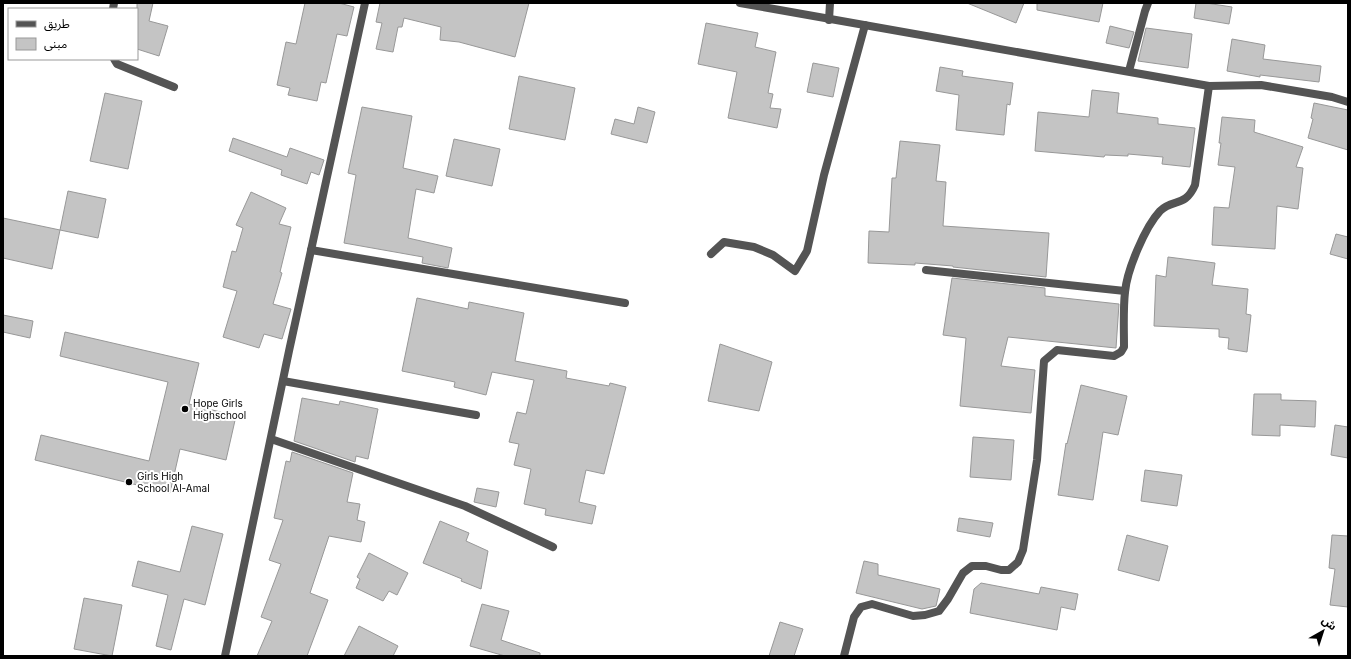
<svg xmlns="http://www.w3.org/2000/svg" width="1351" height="659" viewBox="0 0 1351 659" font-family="Inter,'Noto Sans Arabic',sans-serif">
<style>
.building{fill:#c4c4c4;stroke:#989898}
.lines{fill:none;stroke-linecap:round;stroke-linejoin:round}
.minor{stroke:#545454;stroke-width:8}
.poi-dot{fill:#000;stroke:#fff;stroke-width:1.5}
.labels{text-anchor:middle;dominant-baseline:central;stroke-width:4;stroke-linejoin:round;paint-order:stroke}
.poi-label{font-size:10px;fill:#000;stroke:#fff;text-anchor:start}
</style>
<rect width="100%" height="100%" fill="#fff"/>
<g class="building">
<path d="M 137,3 L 153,3 L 149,21 L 168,26 L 159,56 L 137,49 Z"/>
<path d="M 305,3 L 339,3 L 354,7 L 347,36 L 337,34 L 326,83 L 321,82 L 317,101 L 288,95 L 290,88 L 277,85 L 286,42 L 296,44 Z"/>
<path d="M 380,3 L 529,3 L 515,57 L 459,42 L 440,40 L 441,27 L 404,18 L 402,27 L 398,27 L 393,52 L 376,49 L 382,23 L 376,22 Z"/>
<path d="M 967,3 L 1024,3 L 1016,23 Z"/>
<path d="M 1037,3 L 1103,3 L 1099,22 L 1037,10 Z"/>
<path d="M 1196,3 L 1206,3 L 1232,7 L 1229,24 L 1194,18 Z"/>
<path d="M 706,23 L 758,33 L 755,47 L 776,52 L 768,93 L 773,94 L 770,108 L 781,109 L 777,128 L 728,118 L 737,72 L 698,64 Z"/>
<path d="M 1110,26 L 1134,32 L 1129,48 L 1106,43 Z"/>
<path d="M 1146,28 L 1192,34 L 1188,68 L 1138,61 Z"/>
<path d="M 1232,39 L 1265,45 L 1263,59 L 1321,66 L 1319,82 L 1260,75 L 1260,77 L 1227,71 Z"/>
<path d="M 813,63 L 839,68 L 833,97 L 807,92 Z"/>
<path d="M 940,67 L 963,71 L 962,76 L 1013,83 L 1010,105 L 1007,104 L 1004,135 L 956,130 L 959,95 L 936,91 Z"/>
<path d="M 519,76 L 575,88 L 565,140 L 509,129 Z"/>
<path d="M 1092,90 L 1119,93 L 1117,113 L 1158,118 L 1158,124 L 1195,128 L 1190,167 L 1162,164 L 1163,157 L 1128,154 L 1128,156 L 1105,155 L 1104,157 L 1035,151 L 1038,112 L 1089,117 Z"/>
<path d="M 105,93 L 142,101 L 128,169 L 90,161 Z"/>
<path d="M 1314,103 L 1348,110 L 1348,150 L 1308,138 L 1313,119 L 1311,118 Z"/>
<path d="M 362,107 L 412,116 L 403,168 L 438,176 L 434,193 L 416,189 L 408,238 L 452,248 L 448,268 L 422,263 L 423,257 L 344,243 L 356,175 L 348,173 Z"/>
<path d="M 638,107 L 655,112 L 647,143 L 611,134 L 615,119 L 634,124 Z"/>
<path d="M 1222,117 L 1255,120 L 1254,132 L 1303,147 L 1296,167 L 1303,168 L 1298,209 L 1277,206 L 1275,249 L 1212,245 L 1214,207 L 1229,208 L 1235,167 L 1218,165 L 1221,143 L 1219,143 Z"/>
<path d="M 233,138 L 287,157 L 290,148 L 324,160 L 319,175 L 311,172 L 307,184 L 281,175 L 282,170 L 229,151 Z"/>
<path d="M 454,139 L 500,149 L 492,186 L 446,176 Z"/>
<path d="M 900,141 L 940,145 L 936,181 L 946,182 L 943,226 L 1049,233 L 1046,277 L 953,267 L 953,266 L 915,263 L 915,265 L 868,263 L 869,231 L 889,232 L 892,178 L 896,178 Z"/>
<path d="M 68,191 L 106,199 L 98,238 L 60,230 Z"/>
<path d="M 251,192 L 286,208 L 279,224 L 291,227 L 280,272 L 282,273 L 273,304 L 291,309 L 282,339 L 264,334 L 259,348 L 223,337 L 237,291 L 223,287 L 232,251 L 236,252 L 243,228 L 236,225 Z"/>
<path d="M 3,218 L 60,230 L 52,269 L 3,258 Z"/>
<path d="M 1336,234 L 1348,237 L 1348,259 L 1330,254 Z"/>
<path d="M 1168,257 L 1215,263 L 1212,285 L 1248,289 L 1246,314 L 1251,315 L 1247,352 L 1228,349 L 1229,338 L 1219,337 L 1219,329 L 1154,326 L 1156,275 L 1166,277 Z"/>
<path d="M 952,278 L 1045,288 L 1045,296 L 1119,304 L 1116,348 L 1008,337 L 1001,366 L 1035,370 L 1031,413 L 960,406 L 966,338 L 943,335 Z"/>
<path d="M 417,298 L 468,309 L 469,302 L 524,313 L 515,361 L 567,371 L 566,378 L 609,386 L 610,383 L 626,387 L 604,474 L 586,470 L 579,502 L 596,506 L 592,524 L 545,515 L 546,509 L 524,504 L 531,469 L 514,465 L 519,444 L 509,442 L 517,412 L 526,414 L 534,380 L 492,372 L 486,395 L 454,387 L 455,382 L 402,371 Z"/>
<path d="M 3,315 L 33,321 L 30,338 L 3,332 Z"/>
<path d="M 65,332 L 199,363 L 189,404 L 236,416 L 226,460 L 180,449 L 170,493 L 35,460 L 41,435 L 149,461 L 168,382 L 60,356 Z"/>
<path d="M 720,344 L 772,362 L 759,411 L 708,401 Z"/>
<path d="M 1081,385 L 1127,396 L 1118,435 L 1103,432 L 1093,500 L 1058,495 L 1066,443 L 1067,444 Z"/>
<path d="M 1254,394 L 1281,394 L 1281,400 L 1316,401 L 1315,427 L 1280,425 L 1280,436 L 1252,435 Z"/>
<path d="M 302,398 L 339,405 L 340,401 L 378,409 L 368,459 L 356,456 L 355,462 L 294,441 Z"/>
<path d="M 1335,425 L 1348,427 L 1348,458 L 1331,455 Z"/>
<path d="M 973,437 L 1014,440 L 1011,480 L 970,477 Z"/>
<path d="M 292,452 L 353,473 L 347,502 L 360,504 L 357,520 L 365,522 L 361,542 L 329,536 L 310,593 L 328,600 L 307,656 L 257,656 L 272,621 L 261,617 L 281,564 L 269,560 L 283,520 L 274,518 L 286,461 L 290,462 Z"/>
<path d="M 1145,470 L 1182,475 L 1177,506 L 1141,501 Z"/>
<path d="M 477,488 L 499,492 L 496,507 L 474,502 Z"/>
<path d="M 959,518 L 993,523 L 990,537 L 957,531 Z"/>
<path d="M 440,521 L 469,533 L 466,541 L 488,551 L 481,589 L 461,581 L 462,579 L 423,563 Z"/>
<path d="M 192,526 L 223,534 L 205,605 L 184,599 L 171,650 L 156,646 L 168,595 L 132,586 L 138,561 L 180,572 Z"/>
<path d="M 1127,535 L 1168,546 L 1159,581 L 1118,570 Z"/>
<path d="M 1332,535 L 1348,536 L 1348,607 L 1330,605 L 1335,569 L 1329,568 Z"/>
<path d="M 369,553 L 408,573 L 397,595 L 389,591 L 383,601 L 356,588 L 360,579 L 357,577 Z"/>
<path d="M 864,561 L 878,564 L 878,575 L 940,589 L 936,606 L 922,609 L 856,593 Z"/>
<path d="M 981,583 L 1039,594 L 1041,587 L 1078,594 L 1075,610 L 1061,607 L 1057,630 L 970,613 L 974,589 Z"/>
<path d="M 84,598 L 122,605 L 112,656 L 74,649 Z"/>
<path d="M 482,604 L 509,611 L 501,640 L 540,653 L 540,656 L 505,656 L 470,646 Z"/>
<path d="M 780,622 L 803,629 L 794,656 L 769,656 Z"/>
<path d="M 359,626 L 398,646 L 393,656 L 344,656 Z"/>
</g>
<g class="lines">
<g class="minor">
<path d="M 740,3 L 1209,86 L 1261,85 L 1332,97 L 1348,102"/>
<path d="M 113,9 L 114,3"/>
<path d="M 829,20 L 830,3"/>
<path d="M 114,59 L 117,64 L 174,87"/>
<path d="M 1129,71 L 1145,11 L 1148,3"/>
<path d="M 311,250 L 625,303"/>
<path d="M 711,254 L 724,242 L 754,247 L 773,255 L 795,271 L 807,251 L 824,175 L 865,25"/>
<path d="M 926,270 L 1125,291"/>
<path d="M 283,381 L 476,415"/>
<path d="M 271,439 L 465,506 L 553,547"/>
<path d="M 225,656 L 289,351 L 365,3"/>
<path d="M 844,656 L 854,617 L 861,607 L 872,604 L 913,616 L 925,615 L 939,611 L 948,599 L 963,573 L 972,566 L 986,566 L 1001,570 L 1009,570 L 1018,562 L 1023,550 L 1037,460 L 1044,361 L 1057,350 L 1114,356 L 1121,352 L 1124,347 C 1124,329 1123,310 1125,292 C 1127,270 1145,227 1160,211 C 1173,198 1185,208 1195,185 L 1209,86"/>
</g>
</g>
<g class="poi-dot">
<circle cx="185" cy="409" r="4"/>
<circle cx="129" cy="482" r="4"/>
</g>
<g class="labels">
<g class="poi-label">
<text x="193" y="403">Hope Girls<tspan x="193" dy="12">Highschool</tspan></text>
<text x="137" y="476">Girls High<tspan x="137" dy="12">School Al-Amal</tspan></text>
</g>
</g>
<rect width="1351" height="659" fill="none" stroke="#000000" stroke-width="8"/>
<rect x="8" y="8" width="130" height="52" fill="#ffffff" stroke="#999999"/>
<rect x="16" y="21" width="20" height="6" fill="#545454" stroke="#999999"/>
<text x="44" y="28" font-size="12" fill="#000000">طريق</text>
<rect x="16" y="38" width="20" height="12" fill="#c4c4c4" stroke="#999999"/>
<text x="44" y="48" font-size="12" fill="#000000">مبنى</text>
<g transform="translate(1323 631) rotate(39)" stroke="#ffffff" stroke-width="3" paint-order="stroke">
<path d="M0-3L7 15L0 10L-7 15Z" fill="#000000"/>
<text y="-6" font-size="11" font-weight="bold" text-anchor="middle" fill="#000000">ش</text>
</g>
</svg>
